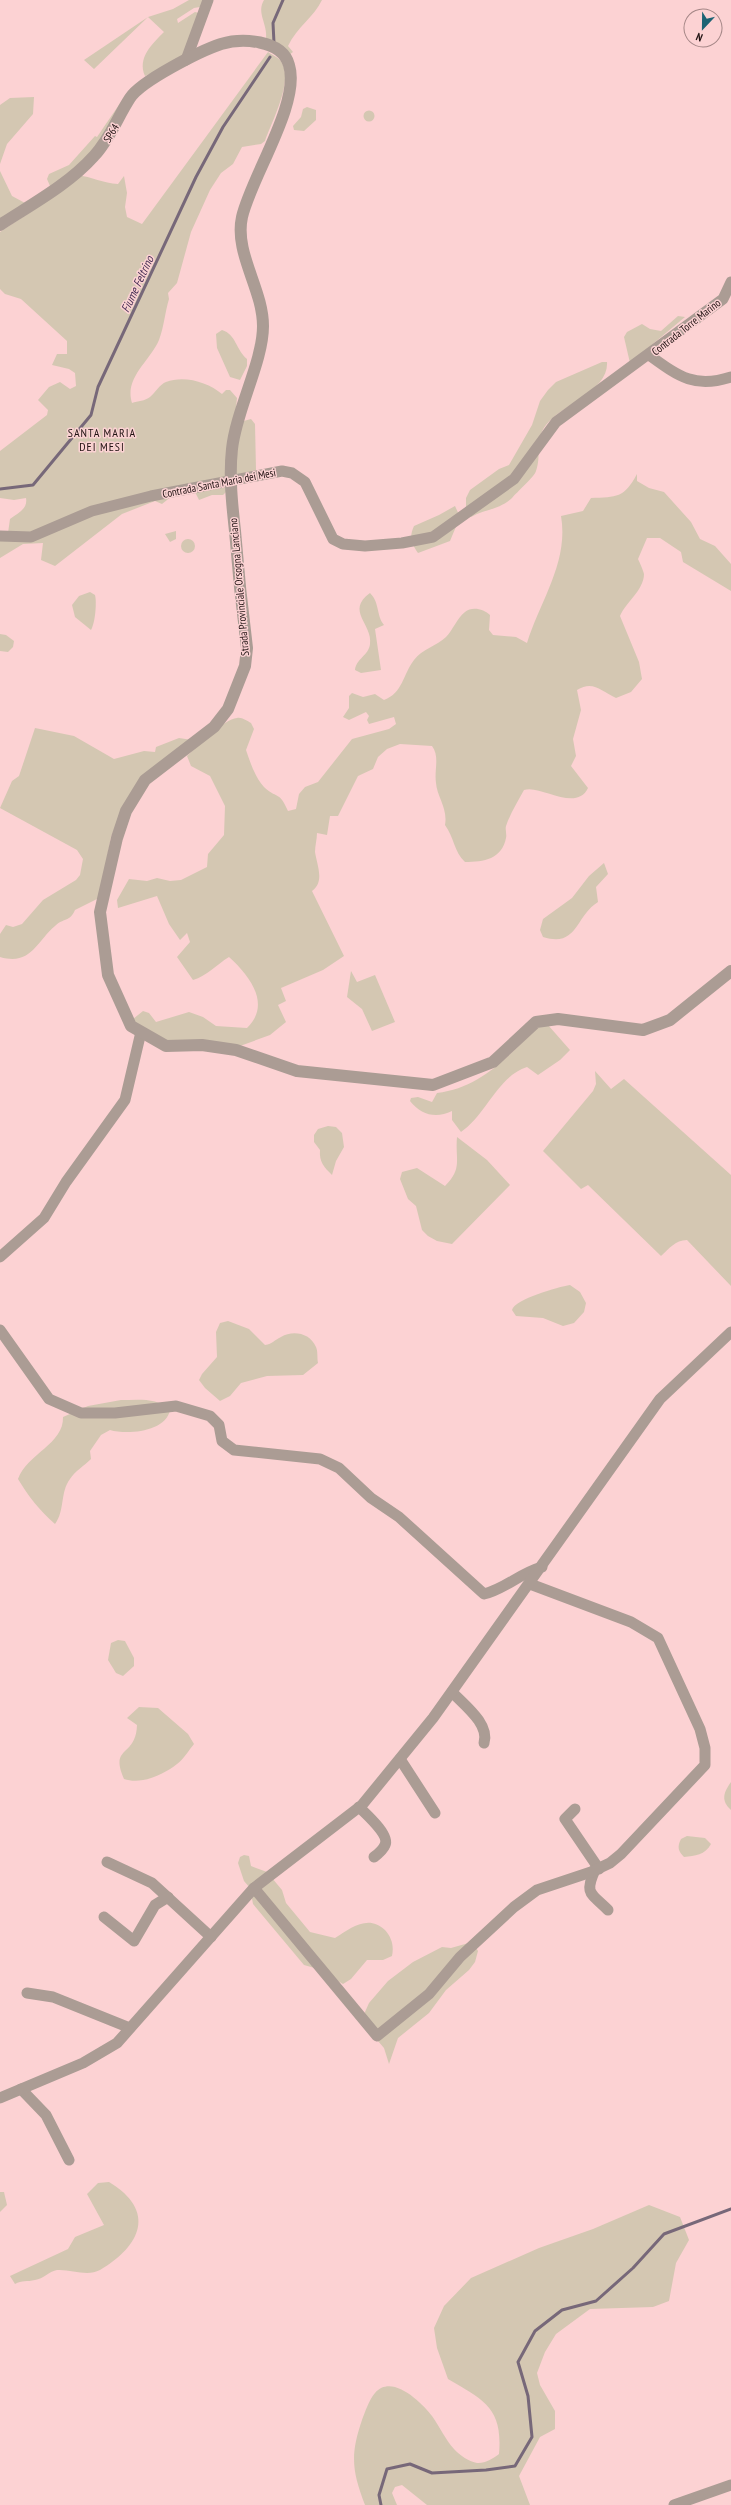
<svg xmlns="http://www.w3.org/2000/svg" width="731" height="2505" viewBox="0 0 731 2505" font-family="'PT Sans Narrow',sans-serif">
<style>
.green{fill:#d4c7b2}
.lines{fill:none;stroke-linecap:round;stroke-linejoin:round}
.stream{stroke:#776879;stroke-width:3}
.minor{stroke:#ab9c94;stroke-width:11}
.tertiary{stroke:#ab9c94;stroke-width:12}
.labels{text-anchor:middle;dominant-baseline:central;stroke-width:3;stroke-linejoin:round;paint-order:stroke}
.street-label{font-size:11px;fill:#211313;stroke:#fcd2d3}
.water-label{font-size:12px;font-style:italic;fill:#472f54;stroke:#fcd2d3}
.neighbourhood-label{font-size:12px;letter-spacing:1px;fill:#211313;stroke:#fcd2d3}
</style>
<rect width="100%" height="100%" fill="#fcd2d3"/>
<g class="green">
<path d="M 189,0 L 205,0 L 200,7 L 194,8 L 177,19 L 178,23 L 195,12 L 199,13 L 183,59 L 145,76 C 137,58 152,44 164,32 L 148,17 L 94,69 L 84,60 L 148,17 L 173,9 Z"/>
<path d="M 264,0 L 322,0 C 314,17 297,27 288,46 L 293,52 L 290,54 L 266,39 C 268,24 256,13 264,0 Z"/>
<path d="M 268,52 C 272,55 280,58 282,63 C 293,82 272,121 265,141 L 261,144 L 242,147 L 233,164 L 221,173 L 210,190 L 191,232 L 177,283 L 168,293 L 169,299 C 165,312 164,327 159,340 C 150,361 124,378 132,403 C 138,401 145,401 150,397 C 155,393 160,384 166,382 C 184,375 208,382 222,394 L 226,390 L 230,390 L 237,398 L 228,490 L 223,495 L 212,495 L 199,500 L 195,492 L 172,496 L 162,504 L 155,501 L 122,514 L 55,566 L 41,560 L 43,543 L 23,544 L 0,558 L 0,533 L 8,533 L 10,519 C 18,513 28,509 26,498 L 14,500 L 0,498 L 0,451 L 47,415 L 48,410 L 38,400 L 49,387 L 60,382 L 70,389 L 76,386 L 75,373 L 69,369 L 52,365 L 57,354 L 67,354 L 67,341 L 21,299 L 5,294 L 0,289 L 0,232 L 62,191 L 77,175 C 92,177 103,183 118,184 L 124,176 L 127,193 L 125,207 L 127,217 L 142,224 Z"/>
<path d="M 125,96 L 107,137 L 54,187 L 50,186 L 47,179 L 49,174 L 69,165 L 95,136 L 97,137 Z"/>
<path d="M 34,97 L 33,114 L 7,144 L 0,164 L 0,105 L 10,98 Z"/>
<path d="M 307,107 L 316,110 L 316,120 L 304,131 L 294,130 L 293,126 L 301,117 L 303,109 Z"/>
<circle cx="369" cy="116" r="5.5"/>
<path d="M 0,171 L 12,196 L 25,203 L 0,220 Z"/>
<path d="M 678,316 L 685,317 L 630,363 L 624,337 L 627,332 L 642,324 L 650,329 L 661,331 Z"/>
<path d="M 222,330 C 236,334 236,350 247,359 L 247,366 L 240,380 L 230,377 L 217,348 L 216,334 Z"/>
<path d="M 602,362 L 607,362 C 609,391 562,404 546,425 C 534,440 542,455 536,471 C 535,476 516,493 512,498 C 499,510 485,509 471,517 L 466,506 L 466,498 L 470,490 L 499,469 L 509,465 L 532,425 L 540,401 L 548,390 L 556,382 Z"/>
<path d="M 251,419 L 255,424 L 256,470 L 235,475 L 240,422 Z"/>
<path d="M 637,474 L 637,481 L 649,488 L 664,492 L 691,522 L 700,539 L 715,546 L 731,564 L 731,591 L 683,562 L 681,552 L 660,538 L 647,538 L 638,559 C 640,563 643,570 644,574 C 644,590 626,602 620,616 L 639,662 L 642,679 L 631,692 L 616,698 C 601,691 593,680 577,690 L 581,710 L 573,739 L 576,756 L 571,766 L 588,788 C 576,813 540,784 524,790 C 518,801 510,814 506,826 C 505,830 507,834 506,838 C 502,859 484,862 465,862 C 454,852 454,837 445,825 C 448,808 437,797 436,783 C 434,769 440,757 432,746 L 400,744 L 387,749 L 378,757 L 373,769 L 358,776 L 338,816 L 330,816 L 327,835 L 317,833 C 317,839 315,846 315,852 C 317,865 325,882 312,891 L 344,956 L 323,970 L 281,988 L 286,1001 L 278,1005 L 286,1022 L 270,1035 L 240,1046 L 168,1041 L 135,1023 L 133,1019 L 143,1011 L 149,1013 L 156,1022 L 189,1012 L 203,1017 L 216,1026 L 247,1028 C 272,1004 249,975 229,957 C 216,965 207,976 193,980 L 177,957 L 190,942 L 187,933 L 180,940 L 169,924 L 157,896 L 118,908 L 117,900 L 129,879 L 147,881 L 157,878 L 170,881 L 181,880 L 207,867 L 208,854 L 224,835 L 225,806 L 210,776 L 191,766 L 187,756 C 197,747 224,719 237,718 C 242,717 247,721 251,723 L 254,729 L 246,750 C 250,762 255,777 264,787 C 276,799 279,790 288,811 L 296,809 L 299,794 L 305,787 L 318,782 L 352,739 L 389,729 L 396,724 L 394,717 L 369,724 L 367,720 L 369,716 L 366,712 L 349,720 L 343,717 L 349,708 L 349,696 L 352,693 L 363,697 L 375,694 L 384,700 C 403,693 403,674 414,660 C 422,649 437,646 446,637 C 453,630 457,618 465,612 C 472,606 484,609 490,615 L 489,630 L 493,635 L 516,637 L 527,643 C 540,601 569,562 561,516 L 583,511 L 591,498 C 617,497 624,498 637,474 Z"/>
<path d="M 455,506 L 460,517 L 450,541 L 418,553 C 411,543 409,537 414,526 L 439,515 Z"/>
<path d="M 176,531 L 176,539 L 170,542 L 165,534 Z"/>
<circle cx="188" cy="546" r="7"/>
<path d="M 90,592 L 95,595 C 97,603 95,623 91,630 L 75,617 L 72,605 L 79,596 Z"/>
<path d="M 370,593 C 380,603 376,615 384,625 L 375,629 L 381,670 L 361,673 L 355,670 C 356,659 369,655 370,644 C 373,624 345,611 370,593 Z"/>
<path d="M 0,634 L 6,635 L 14,641 L 13,647 L 8,652 L 0,651 Z"/>
<path d="M 35,728 L 74,736 L 114,759 L 144,751 L 155,752 L 156,747 L 179,738 L 192,740 L 123,807 L 111,837 L 99,898 L 75,910 C 70,922 63,918 55,926 C 36,942 31,966 0,957 L 0,934 L 6,925 L 13,927 L 22,924 L 43,900 L 76,880 L 80,875 L 83,859 L 77,850 L 0,808 L 12,781 L 19,776 Z"/>
<path d="M 604,863 L 608,874 L 596,887 L 598,902 C 575,916 578,948 543,937 L 540,930 L 543,919 L 572,898 L 589,876 Z"/>
<path d="M 351,971 L 357,982 L 375,975 L 395,1022 L 372,1031 L 362,1009 L 347,997 Z"/>
<path d="M 548,1025 L 570,1050 L 560,1060 L 538,1075 L 527,1067 C 498,1076 486,1115 461,1132 L 452,1120 L 452,1111 C 436,1119 421,1115 410,1101 L 411,1098 L 418,1097 L 432,1102 L 437,1093 C 481,1088 508,1056 538,1027 Z"/>
<path d="M 595,1071 L 611,1089 L 624,1079 L 731,1175 L 731,1286 L 687,1240 C 675,1240 669,1249 661,1256 L 588,1185 L 581,1189 L 543,1151 L 593,1091 L 596,1084 Z"/>
<path d="M 328,1126 L 336,1127 L 342,1133 L 344,1147 L 336,1161 L 332,1175 C 324,1167 319,1162 320,1150 L 314,1142 L 314,1135 L 318,1129 Z"/>
<path d="M 457,1137 L 487,1160 L 510,1185 L 452,1244 L 437,1241 L 428,1236 L 422,1230 L 416,1206 L 408,1199 L 400,1179 L 402,1172 L 417,1168 L 445,1186 C 463,1168 455,1160 457,1137 Z"/>
<path d="M 570,1285 L 580,1292 L 586,1303 L 584,1312 L 574,1323 L 563,1326 L 543,1318 L 516,1316 L 512,1310 C 515,1299 558,1287 570,1285 Z"/>
<path d="M 228,1321 L 249,1329 L 265,1345 C 273,1344 274,1340 281,1337 C 293,1330 310,1333 316,1347 C 318,1351 317,1358 318,1363 L 303,1375 L 267,1376 L 241,1383 L 230,1396 L 220,1401 L 205,1388 L 199,1380 L 202,1374 L 217,1357 L 216,1332 L 220,1323 Z"/>
<path d="M 121,1400 C 138,1400 157,1397 170,1410 C 166,1432 127,1435 110,1430 L 101,1435 L 90,1451 L 91,1459 C 84,1466 75,1471 70,1479 C 60,1492 65,1511 55,1524 C 39,1510 29,1497 18,1479 C 27,1454 64,1444 63,1417 L 88,1406 Z"/>
<path d="M 118,1640 L 125,1641 L 134,1658 L 134,1666 L 123,1676 L 116,1673 L 108,1660 L 111,1643 Z"/>
<path d="M 139,1707 L 158,1708 L 188,1734 L 194,1744 C 189,1750 183,1760 177,1764 C 163,1775 141,1785 124,1779 C 109,1745 136,1758 137,1725 L 127,1718 Z"/>
<path d="M 731,1782 L 731,1810 C 721,1801 723,1793 731,1782 Z"/>
<path d="M 687,1836 L 705,1838 L 711,1844 C 705,1855 695,1856 684,1857 C 678,1851 677,1847 681,1839 Z"/>
<path d="M 244,1855 L 249,1856 L 251,1866 L 267,1872 L 282,1890 L 286,1903 L 310,1932 L 335,1938 C 351,1928 368,1914 385,1930 C 392,1938 394,1946 392,1956 L 383,1960 L 367,1960 L 351,1979 L 343,1984 L 318,1969 L 304,1965 L 253,1904 L 250,1888 L 244,1881 L 238,1863 L 240,1857 Z"/>
<path d="M 472,1942 L 478,1951 L 475,1962 L 469,1970 L 446,1990 L 429,2013 L 398,2038 L 389,2064 L 384,2048 L 366,2027 L 365,2012 L 369,2003 L 388,1981 L 413,1962 L 442,1947 L 451,1948 Z"/>
<path d="M 109,2182 C 157,2211 141,2246 100,2270 C 87,2277 71,2269 57,2270 C 50,2271 43,2279 35,2280 C 27,2282 22,2280 15,2284 L 10,2276 L 68,2249 L 75,2237 L 104,2225 L 87,2194 L 98,2183 Z"/>
<path d="M 0,2192 L 4,2192 L 7,2205 L 0,2212 Z"/>
<path d="M 649,2205 L 680,2217 L 689,2240 L 676,2263 L 669,2301 L 653,2307 L 590,2309 L 556,2334 L 545,2352 L 537,2373 L 540,2385 L 555,2411 L 555,2429 L 540,2437 L 519,2476 L 530,2505 L 427,2505 L 402,2485 L 395,2487 L 392,2493 L 397,2505 L 365,2505 C 352,2471 350,2455 362,2420 C 365,2412 369,2400 375,2393 C 392,2373 422,2403 432,2416 C 440,2427 445,2439 454,2449 C 459,2455 470,2462 477,2463 C 484,2464 494,2458 499,2454 C 503,2408 484,2400 448,2379 L 437,2348 L 434,2328 L 444,2306 L 471,2278 L 539,2248 L 593,2229 Z"/>
</g>
<g class="lines">
<g class="stream">
<path d="M 274,43 L 273,23 L 283,0"/>
<path d="M 0,489 L 33,485 L 91,415 L 98,387 L 196,177 L 223,127 L 270,57"/>
<path d="M 381,2505 L 379,2495 L 387,2469 L 410,2464 L 432,2473 L 486,2470 L 515,2466 L 532,2437 L 528,2396 L 518,2362 L 535,2331 L 562,2310 L 596,2301 L 633,2268 L 664,2234 L 731,2209"/>
</g>
<g class="minor">
<path d="M 186,60 L 208,0"/>
<path d="M 649,355 C 678,376 694,389 731,377"/>
<path d="M 0,536 L 31,537 L 92,511 L 151,496 L 282,471 L 292,473 L 305,482 L 333,539 L 343,544 L 365,546 L 402,543 L 433,537 L 514,479 L 556,422 L 723,299 L 731,282"/>
<path d="M 0,1257 L 44,1218 L 66,1182 L 125,1100 L 141,1032"/>
<path d="M 0,1330 L 49,1399 L 81,1413 L 115,1413 L 176,1406 L 210,1416 L 219,1425 L 222,1441 L 234,1450 L 320,1459 L 339,1468 L 371,1498 L 399,1517 L 484,1594 C 505,1589 520,1573 542,1567"/>
<path d="M 452,1692 C 464,1705 490,1724 484,1743"/>
<path d="M 400,1759 L 435,1813"/>
<path d="M 359,1807 C 366,1814 390,1835 385,1845 C 383,1850 378,1854 374,1857"/>
<path d="M 575,1809 L 565,1819 L 599,1869"/>
<path d="M 107,1862 L 152,1883 L 211,1937"/>
<path d="M 595,1870 C 584,1894 591,1893 608,1910"/>
<path d="M 254,1888 L 377,2036 L 429,1994 L 460,1957 L 514,1907 L 537,1890 L 591,1872 L 610,1863 L 621,1854 L 705,1765 L 705,1748 L 700,1729 L 658,1638 L 631,1622 L 530,1584"/>
<path d="M 104,1917 L 134,1941 L 155,1905 L 168,1897"/>
<path d="M 27,1993 L 53,1997 L 130,2028"/>
<path d="M 21,2089 L 46,2115 L 69,2160"/>
<path d="M 0,2098 L 83,2063 L 117,2043 L 254,1888 L 362,1805 L 433,1718 L 660,1399 L 731,1332"/>
<path d="M 674,2505 L 731,2485"/>
</g>
<path class="tertiary" d="M 0,225 C 32,204 68,185 94,156 C 110,139 117,118 130,98 C 141,81 200,51 221,44 C 241,38 282,39 289,65 C 301,103 251,177 242,217 C 234,253 263,289 263,326 C 263,362 236,410 232,449 C 229,476 232,504 235,531 C 238,570 242,609 247,648 L 245,666 L 228,709 L 214,727 L 145,780 L 126,811 L 117,838 L 100,912 L 108,975 L 131,1026 L 166,1046 L 202,1045 L 236,1050 L 297,1071 L 433,1085 L 493,1062 L 536,1022 L 558,1019 L 643,1030 L 670,1020 L 731,971"/>
</g>
<g class="labels">
<g class="street-label">
<text transform="translate(111 133) rotate(-59)">SP64</text>
<text transform="translate(686 327) rotate(-38)">Contrada Torre Marino</text>
<text transform="translate(219 483) rotate(-11)">Contrada Santa Maria dei Mesi</text>
<text transform="translate(239 587) rotate(-95)">Strada Provinciale Orsogna Lanciano</text>
</g>
<g class="water-label">
<text transform="translate(137 284) rotate(-65)">Fiume Feltrino</text>
</g>
<g class="neighbourhood-label">
<text x="102" y="432">SANTA MARIA<tspan x="102" dy="14">DEI MESI</tspan></text>
</g>
</g>
<g transform="translate(703 28) rotate(202)"><circle r="19" fill="#fcd2d3" stroke="#a48686"/>
<path d="M0-3L7 15L0 10L-7 15Z" fill="#1d6374"/>
<text y="-6" font-size="11" font-weight="bold" text-anchor="middle" fill="#211313">N</text>
</g>
</svg>
